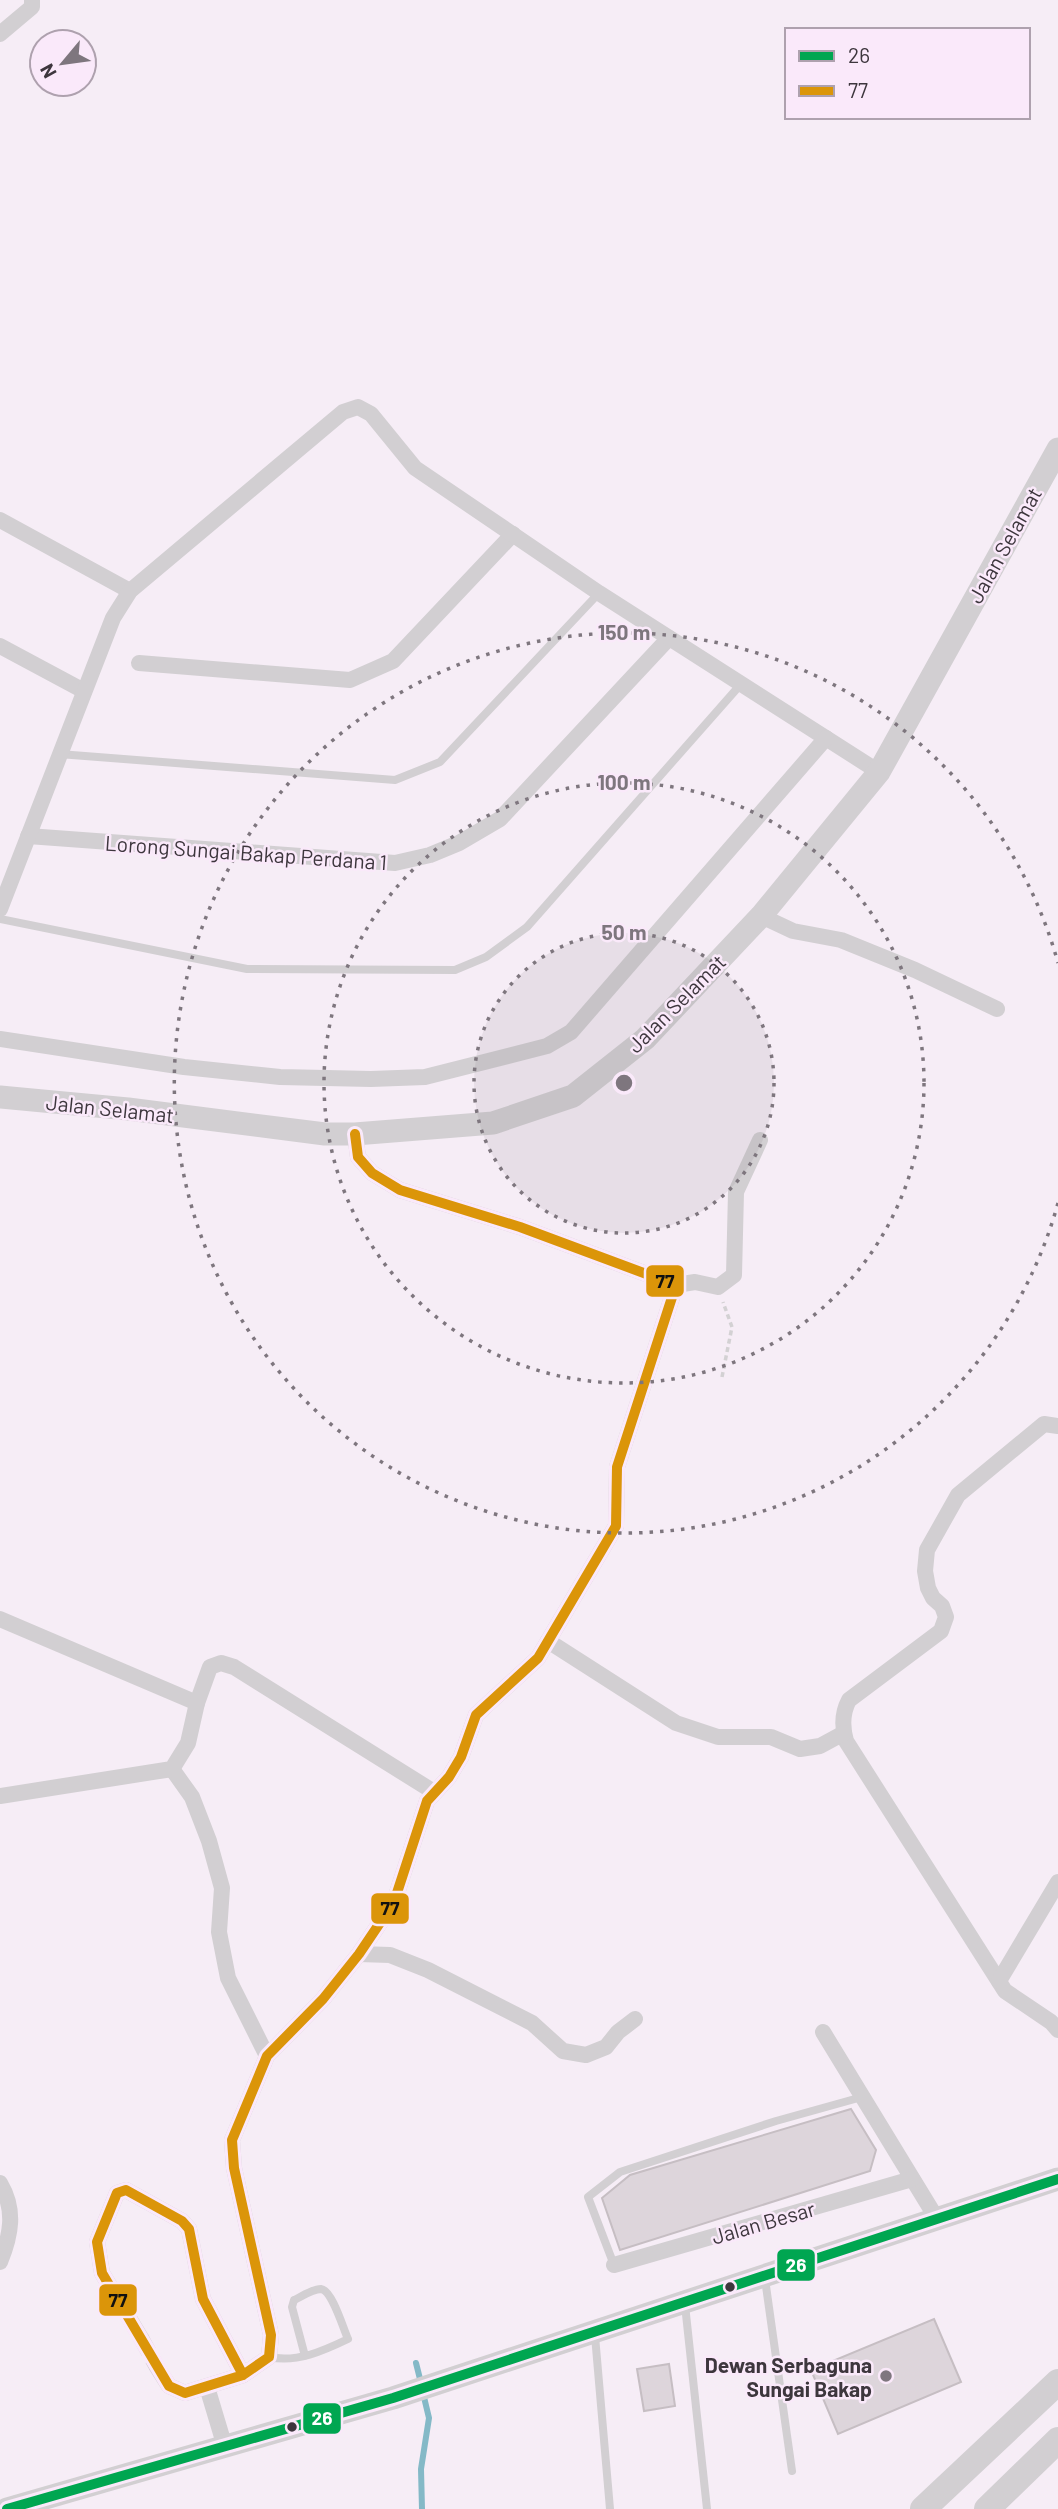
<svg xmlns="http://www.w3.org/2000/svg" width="1058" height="2509" viewBox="0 0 1058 2509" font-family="Barlow,sans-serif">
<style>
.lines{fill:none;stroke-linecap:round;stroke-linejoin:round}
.stream{stroke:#84b9c7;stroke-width:6}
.building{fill:#ddd5db;stroke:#c6bec3;stroke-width:2}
.minor-tunnel{stroke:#d1c8d1;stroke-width:16;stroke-dasharray:16 8;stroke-linecap:butt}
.path{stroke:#d3d1d3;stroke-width:3.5;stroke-dasharray:5 3.5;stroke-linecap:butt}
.service{stroke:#d2cfd2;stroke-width:8}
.minor{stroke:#d2cfd2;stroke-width:16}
.secondary{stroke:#d2cfd2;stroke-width:23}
.trunk{stroke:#d2cfd2;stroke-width:26}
.bus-1-casing{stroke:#fae9fa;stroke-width:16}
.bus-2-casing{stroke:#fae9fa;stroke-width:16}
.bus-1{stroke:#00a651;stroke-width:10}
.bus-2{stroke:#db9509;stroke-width:10}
.ring{fill:none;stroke:#7e767e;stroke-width:3.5;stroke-dasharray:3.5 7}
.bus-dot{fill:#3d363d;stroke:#fae9fa;stroke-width:2.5}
.poi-dot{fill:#7e767e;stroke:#fae9fa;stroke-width:2.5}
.labels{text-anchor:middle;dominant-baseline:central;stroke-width:5;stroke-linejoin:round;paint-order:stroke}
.street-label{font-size:21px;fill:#3d363d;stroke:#fae9fa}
.poi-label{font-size:21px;font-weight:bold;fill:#3d363d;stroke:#fae9fa;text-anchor:end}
.centre{fill:#7e767e;stroke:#fae9fa;stroke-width:3.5}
.ring-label{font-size:21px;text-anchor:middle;font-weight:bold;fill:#7e767e;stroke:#fae9fa;stroke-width:5;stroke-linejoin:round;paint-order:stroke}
.line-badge{stroke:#fae9fa;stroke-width:2.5}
.badge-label{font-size:19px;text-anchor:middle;font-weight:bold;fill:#fff}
.pale-badge-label{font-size:19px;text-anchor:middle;font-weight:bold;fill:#111}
</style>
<rect width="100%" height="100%" fill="#f6edf6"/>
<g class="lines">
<g class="stream">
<path d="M 416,2363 L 421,2383"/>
<path d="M 422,2509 L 421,2469 L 429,2418 L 423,2393"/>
</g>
</g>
<g class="building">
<path d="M 851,2109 L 876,2150 L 870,2171 L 620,2250 L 602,2198 L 630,2175 Z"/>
<path d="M 934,2319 L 961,2382 L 838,2434 L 811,2370 Z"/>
<path d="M 669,2364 L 675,2406 L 644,2411 L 637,2369 Z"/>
</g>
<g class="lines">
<path class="minor-tunnel" d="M 141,2338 L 157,2367"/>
<path class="path" d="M 722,1377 L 732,1327 L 723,1302"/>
<g class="service">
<path d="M 59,754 L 395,780 L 440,762 L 599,593"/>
<path d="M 0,919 L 247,969 L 455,970 L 486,957 L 527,927 L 741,684"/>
<path d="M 614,2265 L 588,2197 L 620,2172 L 776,2121 L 862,2097"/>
<path d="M 765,2279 L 792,2471"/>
<path d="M 685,2305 L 707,2509"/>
<path d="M 595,2336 L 610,2509"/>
<path d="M 269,2357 C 297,2363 323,2351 348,2339 C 343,2328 332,2290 321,2289 C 312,2289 301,2297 294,2300 L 292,2307 L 305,2356"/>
</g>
<g class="minor">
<path d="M 0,34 L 32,7 L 32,0"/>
<path d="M 0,520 L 130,591"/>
<path d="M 0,646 L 84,691"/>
<path d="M 139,663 L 350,680 L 393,661 L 513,534"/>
<path d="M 28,836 L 395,863 L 430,855 L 459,843 L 500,819 L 669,638"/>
<path d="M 0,909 L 113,618 L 130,591 L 343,412 L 358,407 L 371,414 L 415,468 L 599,593 L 879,772"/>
<path d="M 761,916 L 793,931 L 841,940 L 915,970 L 997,1009"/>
<path d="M 0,1039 L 184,1067 L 280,1077 L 371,1079 L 425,1077 L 547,1046 L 571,1032 L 826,738"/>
<path d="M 676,1285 L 695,1282 L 718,1287 L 734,1275 L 736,1192 L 760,1140"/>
<path d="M 1058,1426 L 1044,1424 L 958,1495 L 927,1550 L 925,1571 L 928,1588 L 933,1598 L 942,1606 L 946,1617 L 941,1631 L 849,1700 C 842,1713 842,1727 846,1741 L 1005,1991 L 1051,2022 L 1058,2030"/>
<path d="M 0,1619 L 197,1703"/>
<path d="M 548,1641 L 676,1723 L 718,1737 L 771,1737 L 800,1749 L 820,1746 L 844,1733"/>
<path d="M 172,1769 L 192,1797 L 209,1841 L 222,1888 L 219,1932 L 228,1978 L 267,2056"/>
<path d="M 0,1796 L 172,1769 L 188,1743 L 197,1703 L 210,1667 L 221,1663 L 234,1667 L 434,1792"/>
<path d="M 359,1954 L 390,1955 L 428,1970 L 532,2023 L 563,2051 L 586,2055 L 606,2047 L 618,2032 L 635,2019"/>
<path d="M 999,1981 L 1058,1882"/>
<path d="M 823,2032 L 937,2219"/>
<path d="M 0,2183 C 16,2210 11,2235 0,2262"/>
<path d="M 614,2265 L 912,2179"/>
<path d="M 141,2338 L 102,2273 L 97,2242 L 117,2193 L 126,2190 L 182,2221 L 189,2229 L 203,2299 L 243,2375"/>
<path d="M 157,2367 L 169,2386 L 185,2393 L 243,2375 L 269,2357 L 271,2335 L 234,2168 L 232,2140 L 267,2056 L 323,1999 L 359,1954 L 394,1902 L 427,1801 L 449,1777 L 461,1757 L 476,1715 L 538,1658 L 616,1526 L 617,1467 L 676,1285 L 520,1227 L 400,1190 L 372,1173 L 358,1157 L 355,1134"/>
<path d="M 207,2387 L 225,2447"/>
</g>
<g class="secondary">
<path d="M 0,1097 L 128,1109 L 325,1134 L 355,1134 L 493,1123 L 573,1096 L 645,1039 L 761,916 L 879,772 L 1058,449"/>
<path d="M 7,2509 L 393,2398 L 1058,2179"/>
</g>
<g class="trunk">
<path d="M 923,2509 L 1058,2382"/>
<path d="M 987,2509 L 1058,2440"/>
</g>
<g class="bus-1-casing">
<path id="bus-1" d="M 7,2509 L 393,2398 L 1058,2179"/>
</g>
<g class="bus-2-casing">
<path id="bus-2" d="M 243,2375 L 203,2299 L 189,2229 L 182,2221 L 126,2190 L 117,2193 L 97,2242 L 102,2273 L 169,2386 L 185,2393 L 243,2375 L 269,2357 L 271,2335 L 234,2168 L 232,2140 L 267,2056 L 323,1999 L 359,1954 L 394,1902 L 427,1801 L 449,1777 L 461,1757 L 476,1715 L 538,1658 L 616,1526 L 617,1467 L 676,1285 L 520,1227 L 400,1190 L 372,1173 L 358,1157 L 355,1134"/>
</g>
<use href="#bus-1" class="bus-1"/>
<use href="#bus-2" class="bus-2"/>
</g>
<circle cx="624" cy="1083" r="150" fill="#7e767e" fill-opacity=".12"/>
<g class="ring">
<circle cx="624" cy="1083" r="150"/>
<circle cx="624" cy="1083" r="300"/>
<path d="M1058 1203A450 450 0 1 1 1058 963"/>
</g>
<g class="bus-dot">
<circle cx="730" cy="2287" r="6"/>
<circle cx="292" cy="2427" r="6"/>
</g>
<circle class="poi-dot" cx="886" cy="2376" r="7"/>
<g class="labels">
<g class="street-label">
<text transform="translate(1004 545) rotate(-61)">Jalan Selamat</text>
<text transform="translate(246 852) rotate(4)">Lorong Sungai Bakap Perdana 1</text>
<text transform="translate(676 1003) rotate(-45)">Jalan Selamat</text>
<text transform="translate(110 1108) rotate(6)">Jalan Selamat</text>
<text transform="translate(763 2222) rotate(-16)">Jalan Besar</text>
</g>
<g class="poi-label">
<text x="872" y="2364">Dewan Serbaguna<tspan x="872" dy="24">Sungai Bakap</tspan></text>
</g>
</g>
<circle cx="624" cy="1083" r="10" class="centre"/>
<g class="ring-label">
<text x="624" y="640">150 m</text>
<text x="624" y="790">100 m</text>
<text x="624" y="940">50 m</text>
</g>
<g class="line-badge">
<rect x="645" y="1264" width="40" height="34" rx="7" fill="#db9509"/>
<rect x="370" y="1892" width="40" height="33" rx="7" fill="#db9509"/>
<rect x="776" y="2248" width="40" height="34" rx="7" fill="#00a651"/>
<rect x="98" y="2283" width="40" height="34" rx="7" fill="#db9509"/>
<rect x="302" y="2402" width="40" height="33" rx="7" fill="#00a651"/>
</g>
<g class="badge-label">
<text x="796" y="2272">26</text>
<text x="322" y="2425">26</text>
</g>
<g class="pale-badge-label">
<text x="665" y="1288">77</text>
<text x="390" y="1915">77</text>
<text x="118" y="2307">77</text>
</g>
<rect x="785" y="28" width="245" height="91" fill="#fae9fa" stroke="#aea1ae" stroke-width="2"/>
<rect x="799" y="51" width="35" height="10" fill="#00a651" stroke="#aea1ae" stroke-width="2"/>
<text x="848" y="63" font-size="21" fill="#3d363d">26</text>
<rect x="799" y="86" width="35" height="10" fill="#db9509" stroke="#aea1ae" stroke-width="2"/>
<text x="848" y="98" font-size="21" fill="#3d363d">77</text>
<g transform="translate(63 63) rotate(241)"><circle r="33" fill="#fae9fa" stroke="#aea1ae" stroke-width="2"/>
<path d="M0-5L12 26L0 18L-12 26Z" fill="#7e767e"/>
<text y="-10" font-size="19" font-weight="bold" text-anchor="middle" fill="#3d363d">N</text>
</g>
</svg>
